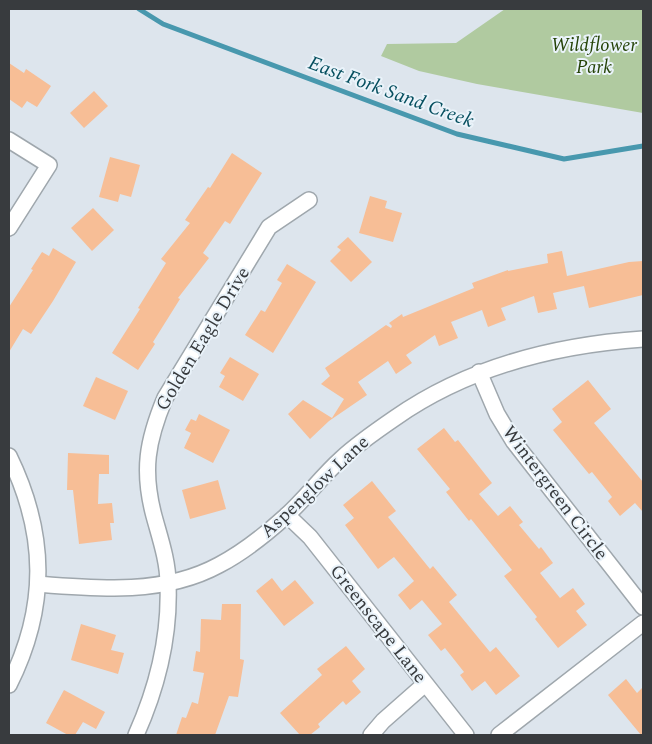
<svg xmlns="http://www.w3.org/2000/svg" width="652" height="744" viewBox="0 0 652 744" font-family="Spectral,serif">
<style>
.green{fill:#b0caa0}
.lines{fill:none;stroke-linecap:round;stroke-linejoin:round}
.stream{stroke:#4898ae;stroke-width:5}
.building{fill:#f7be96}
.street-casing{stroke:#9fa7ad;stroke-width:18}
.street{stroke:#fff;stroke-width:15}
.labels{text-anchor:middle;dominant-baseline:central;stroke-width:4;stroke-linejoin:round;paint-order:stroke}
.park-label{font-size:19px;font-style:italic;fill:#254307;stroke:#eaf3fa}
.street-label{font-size:19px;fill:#383b3e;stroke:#eaf3fa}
.water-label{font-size:20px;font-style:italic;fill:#064f5f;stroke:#eaf3fa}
</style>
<rect width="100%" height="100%" fill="#dde5ed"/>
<path class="green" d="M 505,9 L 643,9 L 643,113 L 477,84 L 419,71 L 381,56 L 387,44 L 456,43 Z"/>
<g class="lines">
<path class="stream" d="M 139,9 L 163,24 L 457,134 L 564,159 L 643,146"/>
</g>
<g class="building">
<path d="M 9,63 L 24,73 L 26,69 L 51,86 L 37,107 L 27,101 L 22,108 L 9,99 Z"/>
<path d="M 94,91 L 108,106 L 84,128 L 70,113 Z"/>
<path d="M 232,153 L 262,173 L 230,224 L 225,221 L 203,253 L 209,258 L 178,298 L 180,299 L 153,342 L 155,344 L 138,370 L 112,353 L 140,309 L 138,308 L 166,263 L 161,259 L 190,223 L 185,220 L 208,187 L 210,188 Z"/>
<path d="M 110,157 L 140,165 L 131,197 L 120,194 L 118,202 L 99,197 Z"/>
<path d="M 370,196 L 387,201 L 385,208 L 402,213 L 393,242 L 359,233 Z"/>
<path d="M 93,208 L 114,230 L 92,251 L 71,228 Z"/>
<path d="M 348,237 L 372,262 L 351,282 L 330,261 L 341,250 L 337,247 Z"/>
<path d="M 53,248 L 76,262 L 53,301 L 31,334 L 23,329 L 9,352 L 9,307 L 33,270 L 31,269 L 42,252 L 49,256 Z"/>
<path d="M 562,251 L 567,276 L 629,262 L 643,261 L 643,295 L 589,308 L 584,286 L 553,293 L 557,309 L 538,313 L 534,296 L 501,308 L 506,320 L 488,327 L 482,310 L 451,322 L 458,338 L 439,346 L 435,335 L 406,355 L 412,363 L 396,374 L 388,361 L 358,382 L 367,395 L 329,421 L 310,439 L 288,414 L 303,400 L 332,418 L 344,399 L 321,384 L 330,376 L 325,368 L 386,325 L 391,328 L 392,326 L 389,323 L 402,314 L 403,317 L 474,288 L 472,283 L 508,270 L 508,271 L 548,263 L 547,254 Z"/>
<path d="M 287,264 L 316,282 L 273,353 L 245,335 L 261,310 L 265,312 L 282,283 L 277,280 Z"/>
<path d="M 230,357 L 259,374 L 243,401 L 219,387 L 225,376 L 220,373 Z"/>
<path d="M 96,377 L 128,391 L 115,420 L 83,406 Z"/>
<path d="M 588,380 L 611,409 L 594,423 L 643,482 L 643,512 L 635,503 L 620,516 L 608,501 L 612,497 L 592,472 L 589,474 L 553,430 L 562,422 L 552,409 Z"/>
<path d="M 199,414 L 230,430 L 213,463 L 184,448 L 191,433 L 185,430 L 191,419 L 196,421 Z"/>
<path d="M 444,428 L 455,442 L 458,440 L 492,483 L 479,494 L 498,516 L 510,506 L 523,522 L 519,525 L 539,549 L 541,547 L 553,563 L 540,573 L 560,598 L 573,588 L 585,604 L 576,611 L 587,625 L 558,648 L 535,619 L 537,617 L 504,576 L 512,570 L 471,519 L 469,521 L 446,492 L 450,489 L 417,449 Z"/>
<path d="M 68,453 L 109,455 L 109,474 L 99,474 L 98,504 L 112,503 L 114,523 L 110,523 L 112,540 L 79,544 L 73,490 L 67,490 Z"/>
<path d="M 218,480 L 226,509 L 190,519 L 182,490 Z"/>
<path d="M 372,481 L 396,511 L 388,517 L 430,569 L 433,566 L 457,595 L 449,602 L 490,652 L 496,647 L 520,676 L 496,695 L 485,681 L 472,691 L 460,675 L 464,672 L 445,648 L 441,651 L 428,635 L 442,624 L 422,600 L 410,610 L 398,595 L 414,581 L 394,557 L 378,569 L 345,525 L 354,518 L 343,505 Z"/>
<path d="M 272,578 L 282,591 L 295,580 L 314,603 L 284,626 L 256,591 Z"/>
<path d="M 222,604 L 241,604 L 240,659 L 244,660 L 238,697 L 229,696 L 215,735 L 176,735 L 182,717 L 186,718 L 192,702 L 198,704 L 204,673 L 193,671 L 196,651 L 200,652 L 201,619 L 221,620 Z"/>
<path d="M 81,624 L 116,635 L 111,650 L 124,653 L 118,674 L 71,660 Z"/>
<path d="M 346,646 L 365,669 L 352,681 L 361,692 L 346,705 L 343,701 L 318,724 L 320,727 L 310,735 L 300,735 L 280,713 L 322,675 L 317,669 Z"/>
<path d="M 626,679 L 637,693 L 643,687 L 643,735 L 641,735 L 608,695 Z"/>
<path d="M 64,690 L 105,712 L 96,729 L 83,722 L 75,735 L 68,735 L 46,723 Z"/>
</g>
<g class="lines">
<g class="street-casing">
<g id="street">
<path d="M 9,140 L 49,165 L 9,228"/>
<path d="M 479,372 L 497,414 L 514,442 L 643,607"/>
<path d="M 9,456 C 47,534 48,607 9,685"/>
<path d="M 287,515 L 310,537 L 466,735"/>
<path d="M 38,584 C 98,589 164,595 219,565 C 244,552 266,534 286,516 C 306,498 321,477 341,459 C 357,444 376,431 395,418 C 468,367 555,345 643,339"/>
<path d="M 136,735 C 157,688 170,636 168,584 C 168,561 160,538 154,516 C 142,471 147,441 165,398 L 269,227 L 309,200"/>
<path d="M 371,735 L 383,721 L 425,684"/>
<path d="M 499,735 L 643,623"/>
</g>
</g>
<use href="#street" class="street"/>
</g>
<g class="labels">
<g class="park-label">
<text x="594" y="45">Wildflower<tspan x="594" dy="22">Park</tspan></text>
</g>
<g class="street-label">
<text transform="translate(203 339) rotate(-59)">Golden Eagle Drive</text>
<text transform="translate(315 487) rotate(-43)">Aspenglow Lane</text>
<text transform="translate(555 493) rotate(53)">Wintergreen Circle</text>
<text transform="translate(378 624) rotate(52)">Greenscape Lane</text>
</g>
<g class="water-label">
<text transform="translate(391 92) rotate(20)">East Fork Sand Creek</text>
</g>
</g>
<rect width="652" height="744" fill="none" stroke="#383b3e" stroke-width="20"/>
</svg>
